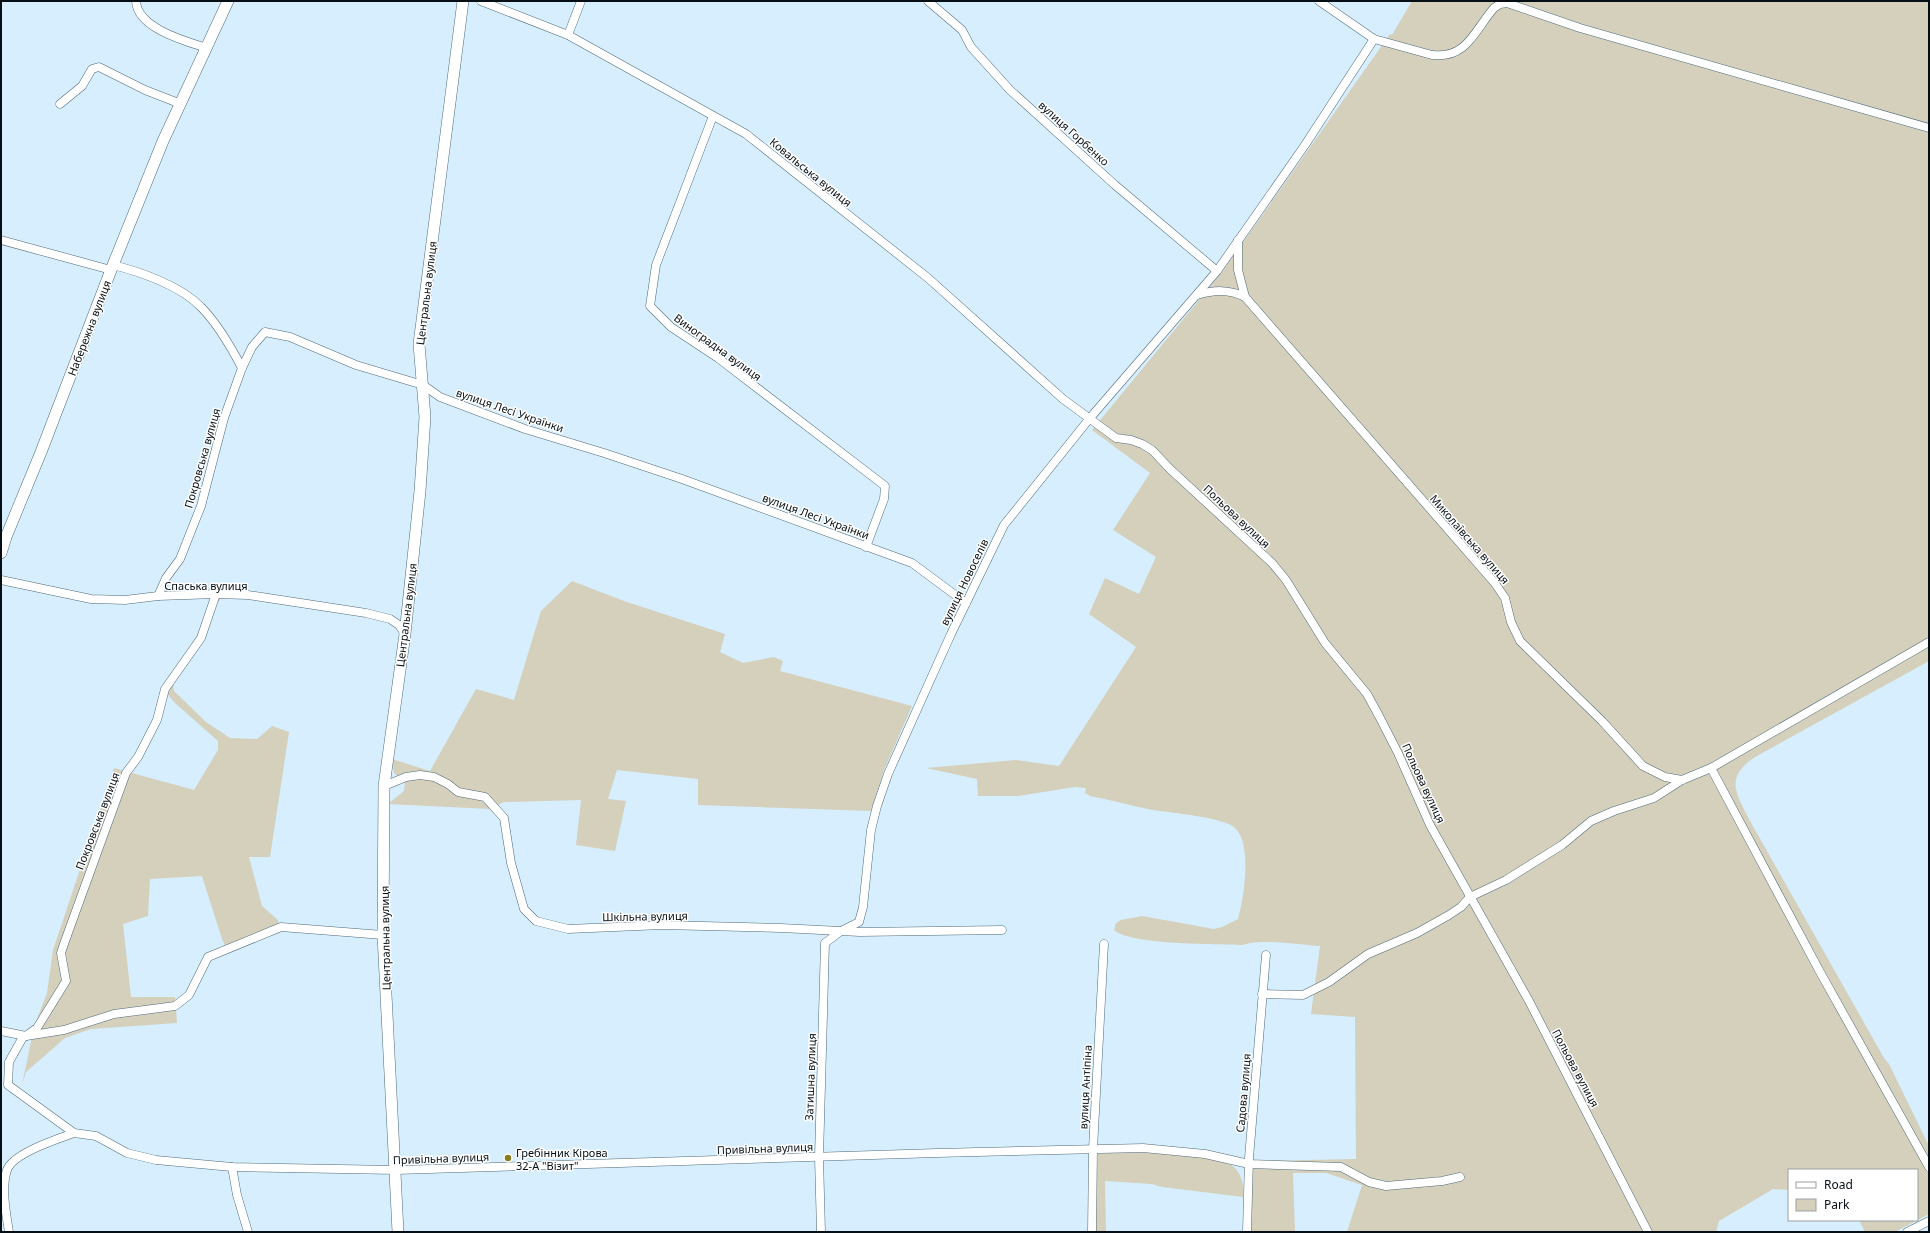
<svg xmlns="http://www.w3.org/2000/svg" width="1930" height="1233" viewBox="0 0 1930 1233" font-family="'Noto Sans',sans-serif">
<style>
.green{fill:#d4d0bb}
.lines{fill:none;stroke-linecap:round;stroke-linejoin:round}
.street-casing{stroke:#4f6a79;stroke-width:9}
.secondary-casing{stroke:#4f6a79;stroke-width:12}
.street{stroke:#fff;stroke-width:8}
.secondary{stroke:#fff;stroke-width:11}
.poi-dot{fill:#8a7b21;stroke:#fff;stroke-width:1.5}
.labels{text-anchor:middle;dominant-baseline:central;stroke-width:3;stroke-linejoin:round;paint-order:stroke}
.street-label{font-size:11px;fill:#050e14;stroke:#fff}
.poi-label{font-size:11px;fill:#050e14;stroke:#fff;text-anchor:start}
</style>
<rect width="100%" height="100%" fill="#d6eefd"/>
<g class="green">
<path d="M 1412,1 L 1929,1 L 1929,661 L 1755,757 C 1724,778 1736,793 1750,821 L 1884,1058 L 1889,1064 L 1929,1146 L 1929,1214 L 1895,1232 L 1865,1232 L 1859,1220 L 1917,1220 L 1917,1170 L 1789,1170 L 1789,1190 L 1773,1189 L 1719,1221 L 1716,1232 L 1347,1232 L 1362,1185 L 1326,1173 L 1293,1173 L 1295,1232 L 1249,1232 L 1250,1177 L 1257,1161 L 1356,1159 L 1355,1017 L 1311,1014 L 1320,946 C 1302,945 1258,938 1243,945 C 1217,944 1130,945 1114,930 L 1116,923 L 1121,920 L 1142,916 L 1214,929 L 1222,927 L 1238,919 C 1244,898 1252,846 1236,829 C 1226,817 1171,813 1153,810 C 1132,806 1111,800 1090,796 L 1085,793 L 1086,788 L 1075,787 L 1018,796 L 978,796 L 977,779 L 926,768 L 1016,760 L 1059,766 L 1136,647 L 1089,614 L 1105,578 L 1139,594 L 1156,557 L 1113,530 L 1150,473 L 1092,430 L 1222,272 L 1390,34 L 1392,35 Z"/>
<path d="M 572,581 L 624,601 L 725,634 L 720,652 L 743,663 L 774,657 L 783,661 L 780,671 L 912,706 L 884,770 L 871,811 L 698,805 L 698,779 L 617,770 L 608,799 L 626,801 L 615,851 L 576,845 L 581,800 L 504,802 L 490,809 L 388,804 L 404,791 L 405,782 L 394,773 L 392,759 L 430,771 L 476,689 L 514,700 L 541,611 Z"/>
<path d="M 211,599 L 221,599 L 217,603 L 173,683 L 174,691 L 206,722 L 230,738 L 257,739 L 272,726 L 289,732 L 270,857 L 249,857 L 262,906 L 278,920 L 280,933 L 269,936 L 228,953 L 222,939 L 202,876 L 150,879 L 148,916 L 123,924 L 131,997 L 175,997 L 177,1023 L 91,1029 L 65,1038 L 26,1072 L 22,1085 L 34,1027 L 47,993 L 53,950 L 114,768 L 194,790 L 218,750 L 218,741 L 175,703 L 164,690 L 200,630 Z"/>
<path d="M 1129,1151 C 1152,1153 1212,1153 1230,1164 C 1242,1172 1244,1184 1243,1197 L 1162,1187 L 1152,1184 L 1105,1181 L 1106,1232 L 1095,1232 L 1098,1154 Z"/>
</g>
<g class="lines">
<g class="street-casing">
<g id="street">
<path d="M 136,1 C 137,28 185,41 207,48"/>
<path d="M 481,1 L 568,35 L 746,134 L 928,278 L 1063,399 L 1116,438 L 1131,440 L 1142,444 L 1152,450 L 1170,469 L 1272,563 L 1286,580 L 1325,643 L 1367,694 L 1379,716 L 1398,753 L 1430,825 L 1529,1001 L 1648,1232"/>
<path d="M 928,1 L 962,30 L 971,47 L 1010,90 L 1115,185 L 1217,271"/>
<path d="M 1319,1 L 1374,39 L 1432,55 C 1467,59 1474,31 1494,8 L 1500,4 L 1507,3 L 1580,28 L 1929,128"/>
<path d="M 568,35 L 581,1"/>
<path d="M 60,104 L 82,86 L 92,69 L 99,67 L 145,90 L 181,104"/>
<path d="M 713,116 L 656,265 L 650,306 L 671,327 L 718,358 L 885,486 L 884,499 L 866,547"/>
<path d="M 1,240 L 111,270"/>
<path d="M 1238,240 L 1238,270 L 1245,297 L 1494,582 L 1505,598 L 1511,622 L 1520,641 L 1602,721 L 1643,766 L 1665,777 L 1682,780"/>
<path d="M 113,265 C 141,272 181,286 201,307 C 218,324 231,347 242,368"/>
<path d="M 1197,295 C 1214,290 1229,289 1245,297"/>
<path d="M 1,580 L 91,599 L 125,600 L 158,596 L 216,594 L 248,595 L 366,613 L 390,619 L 399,625 L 405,634"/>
<path d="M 158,596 L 166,578 L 180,559 L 201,506 L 224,418 L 242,368 L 252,347 L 265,332 L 290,337 L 356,365 L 423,385 L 440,397 L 525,429 L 604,453 L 682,479 L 912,563 L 966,603"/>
<path d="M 1929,642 L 1711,768 L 1820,972 L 1929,1167"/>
<path d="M 384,786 L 406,777 L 420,775 L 434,777 L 448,784 L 458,792 L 485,797 L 504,818 L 511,863 L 524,909 L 536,921 L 568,929 L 662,925 L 781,928 L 860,932 L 1002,930"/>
<path d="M 1262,994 L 1303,995 L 1329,982 L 1368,954 L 1417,933 L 1449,915 L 1461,907 L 1470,897 L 1506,880 L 1562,845 L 1591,821 L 1614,811 L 1654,798 L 1682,780 L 1711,768"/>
<path d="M 1,1031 L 26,1036 L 64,1030 L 114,1014 L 175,1006 L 189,995 L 208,957 L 281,927 L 383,935"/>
<path d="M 26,1036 L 37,1028 L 66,981 L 61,953 L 65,941 L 126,773 L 138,757 L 157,720 L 165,689 L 201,638 L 216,594"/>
<path d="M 23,1037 L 9,1062 L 8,1085 L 74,1133 L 96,1136 L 127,1153 L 156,1160 L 232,1167 L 396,1170 L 937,1153 L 1143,1148 L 1205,1154 L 1249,1164 L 1341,1167 L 1369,1182 L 1386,1186 L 1442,1181 L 1460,1177"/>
<path d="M 232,1167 L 237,1195 L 248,1232"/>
<path d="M 9,1232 C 6,1213 1,1188 7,1170 C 13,1153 58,1139 74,1133"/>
<path d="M 821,1232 L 819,1157 L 825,943 L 841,931 L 859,922 L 863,907 L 871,830 L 877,806 L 888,774 L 951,634 L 1004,525 L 1090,418 L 1217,271 L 1305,145 L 1374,39"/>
<path d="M 1092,1232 L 1093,1149 L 1104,944"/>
<path d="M 1247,1232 L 1249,1158 L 1266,955"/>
<path d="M 1907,1232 L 1929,1221"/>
</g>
</g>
<g class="secondary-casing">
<g id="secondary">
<path d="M 1,553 L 6,537 L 41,452 L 111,270 L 163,141 L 228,1"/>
<path d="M 398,1232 L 383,935 L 384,786 L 405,634 L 420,491 L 425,417 L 419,344 L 463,1"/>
</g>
</g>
<use href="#street" class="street"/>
<use href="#secondary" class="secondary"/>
</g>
<circle class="poi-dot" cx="508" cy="1158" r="4"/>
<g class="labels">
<g class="street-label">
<text transform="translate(1074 133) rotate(42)">вулиця Горбенко</text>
<text transform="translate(811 172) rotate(39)">Ковальська вулиця</text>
<text transform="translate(426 293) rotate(-83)">Центральна вулиця</text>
<text transform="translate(89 328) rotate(-69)">Набережна вулиця</text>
<text transform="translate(718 347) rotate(36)">Виноградна вулиця</text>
<text transform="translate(510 410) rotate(19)">вулиця Лесі Українки</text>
<text transform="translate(202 458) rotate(-74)">Покровська вулиця</text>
<text transform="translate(816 516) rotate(20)">вулиця Лесі Українки</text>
<text transform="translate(1237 516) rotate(43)">Польова вулиця</text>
<text transform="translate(1470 539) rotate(49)">Миколаївська вулиця</text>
<text transform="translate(964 582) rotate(-64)">вулиця Новоселів</text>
<text x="206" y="585">Спаська вулиця</text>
<text transform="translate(406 615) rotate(-83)">Центральна вулиця</text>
<text transform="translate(1424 783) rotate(65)">Польова вулиця</text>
<text transform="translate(97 821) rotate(-69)">Покровська вулиця</text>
<text transform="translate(645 916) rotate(-1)">Шкільна вулиця</text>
<text transform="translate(385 938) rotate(-91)">Центральна вулиця</text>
<text transform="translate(1576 1068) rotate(62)">Польова вулиця</text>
<text transform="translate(810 1077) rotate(-88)">Затишна вулиця</text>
<text transform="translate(1085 1087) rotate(-87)">вулиця Антіпіна</text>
<text transform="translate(1243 1093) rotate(-85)">Садова вулиця</text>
<text transform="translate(765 1148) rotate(-2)">Привільна вулиця</text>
<text transform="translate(441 1158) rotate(-2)">Привільна вулиця</text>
</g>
<g class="poi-label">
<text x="516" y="1152">Гребінник Кірова<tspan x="516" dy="13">32-А "Візит"</tspan></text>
</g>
</g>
<rect width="1930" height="1233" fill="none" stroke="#050e14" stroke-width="4"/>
<rect x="1788" y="1169" width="130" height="52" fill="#ffffff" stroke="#9b9fa1"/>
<rect x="1796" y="1182" width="20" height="6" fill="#ffffff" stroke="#9b9fa1"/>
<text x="1824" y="1189" font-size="12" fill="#050e14">Road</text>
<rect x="1796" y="1199" width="20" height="12" fill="#d4d0bb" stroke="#9b9fa1"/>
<text x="1824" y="1209" font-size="12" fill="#050e14">Park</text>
</svg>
